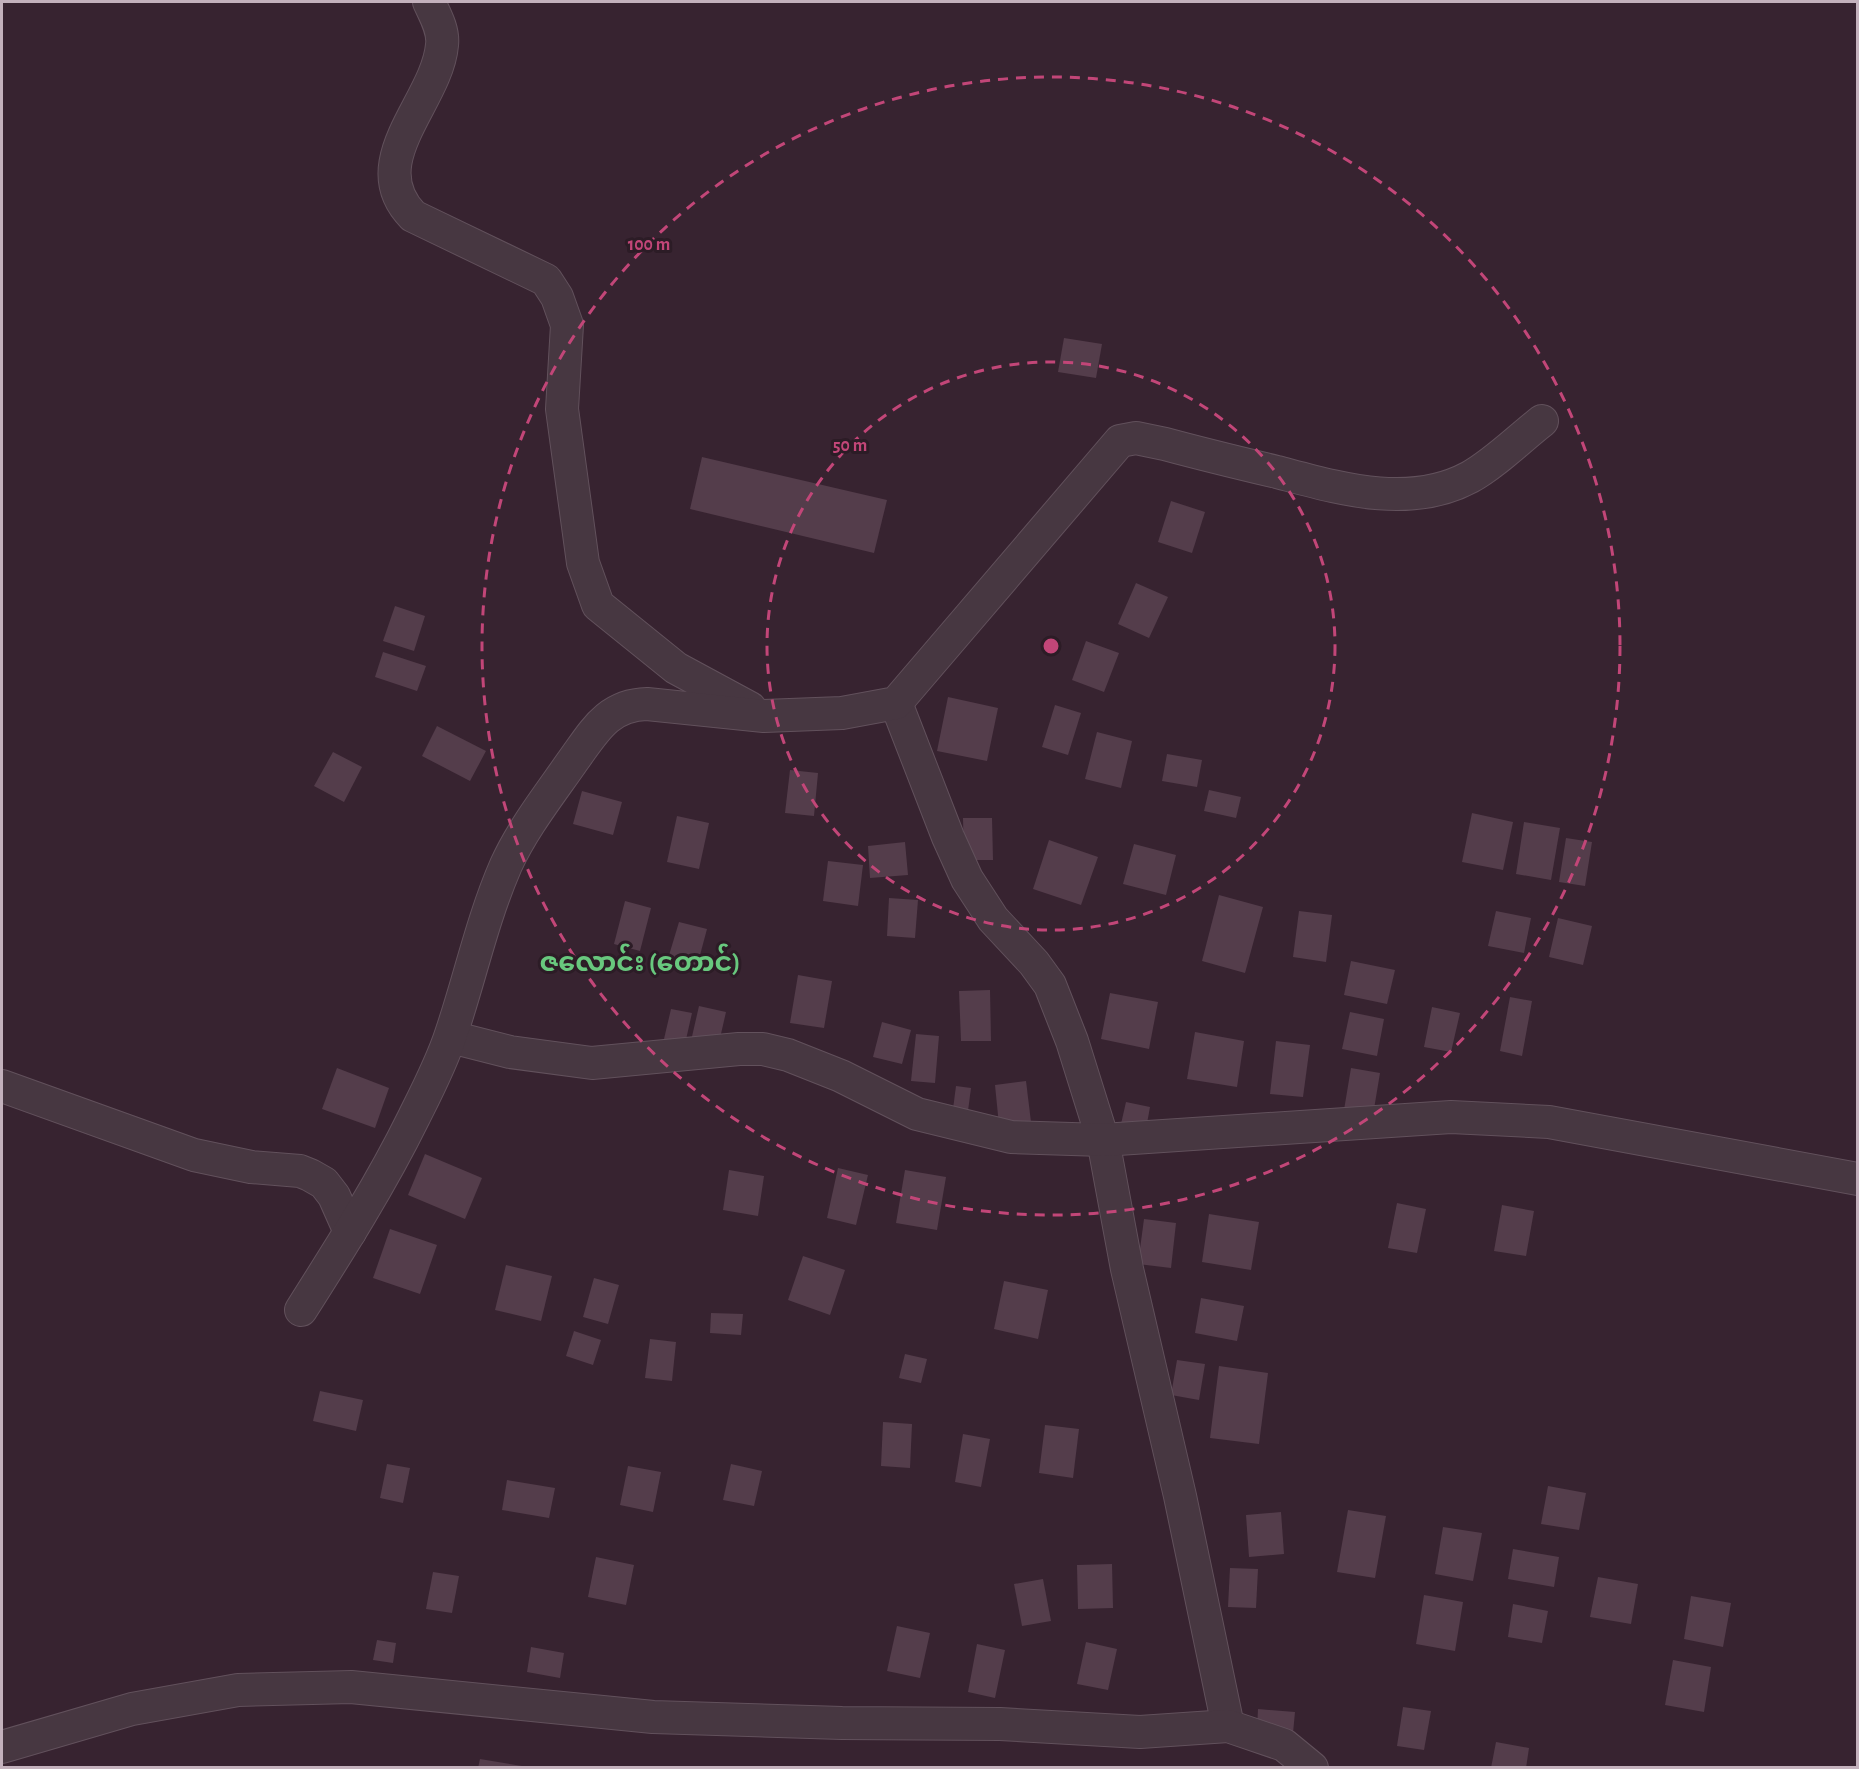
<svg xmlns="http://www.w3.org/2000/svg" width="1859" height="1769" viewBox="0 0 1859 1769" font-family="'Alegreya Sans','Noto Sans Myanmar',sans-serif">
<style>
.building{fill:#543d4b}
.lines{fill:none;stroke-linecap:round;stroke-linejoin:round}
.street-casing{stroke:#62515c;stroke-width:34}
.street{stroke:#473741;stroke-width:32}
.ring{fill:none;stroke:#c24678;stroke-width:3;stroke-dasharray:10 8}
.labels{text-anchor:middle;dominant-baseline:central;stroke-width:6;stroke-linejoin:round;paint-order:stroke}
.quarter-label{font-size:27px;font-weight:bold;fill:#68c87e;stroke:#2c1c26}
.centre{fill:#c24678;stroke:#2c1c26;stroke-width:3}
.ring-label{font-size:18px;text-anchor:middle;font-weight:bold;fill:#c24678;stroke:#2c1c26;stroke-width:6;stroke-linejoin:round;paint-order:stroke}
</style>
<rect width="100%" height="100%" fill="#372330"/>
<g class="building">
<path d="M 1064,338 L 1102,344 L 1096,378 L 1058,372 Z"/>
<path d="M 702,457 L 887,500 L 874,553 L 690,509 Z"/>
<path d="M 1171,501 L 1205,512 L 1192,553 L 1158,542 Z"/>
<path d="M 1136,583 L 1168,597 L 1149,638 L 1118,624 Z"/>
<path d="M 395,606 L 425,616 L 414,651 L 383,641 Z"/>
<path d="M 1086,641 L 1119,653 L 1104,692 L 1072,680 Z"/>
<path d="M 383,652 L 426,666 L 417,691 L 375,677 Z"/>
<path d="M 948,697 L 998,708 L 987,761 L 937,751 Z"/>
<path d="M 1055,705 L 1081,713 L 1068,755 L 1042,747 Z"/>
<path d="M 437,726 L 486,751 L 470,781 L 422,756 Z"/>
<path d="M 1097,732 L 1132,741 L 1121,788 L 1085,779 Z"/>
<path d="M 333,752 L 362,767 L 344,802 L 314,786 Z"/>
<path d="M 1167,754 L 1202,760 L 1197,787 L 1162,781 Z"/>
<path d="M 790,770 L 818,773 L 814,816 L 785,813 Z"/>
<path d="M 1209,790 L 1241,797 L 1236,818 L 1204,811 Z"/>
<path d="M 582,791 L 622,802 L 613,835 L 573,824 Z"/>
<path d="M 1472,813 L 1513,822 L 1503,870 L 1462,862 Z"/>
<path d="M 677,816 L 709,823 L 699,869 L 667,862 Z"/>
<path d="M 963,818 L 992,818 L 993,860 L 964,860 Z"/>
<path d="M 1524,822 L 1560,828 L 1551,880 L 1516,874 Z"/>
<path d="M 1566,838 L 1592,842 L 1585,886 L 1559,882 Z"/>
<path d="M 1049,840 L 1098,857 L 1081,905 L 1033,889 Z"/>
<path d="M 905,842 L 908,875 L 870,878 L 868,846 Z"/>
<path d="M 1134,844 L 1176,855 L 1166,895 L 1123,884 Z"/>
<path d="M 828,861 L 863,865 L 858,906 L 823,901 Z"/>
<path d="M 1219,895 L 1263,907 L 1245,973 L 1202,961 Z"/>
<path d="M 889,898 L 918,900 L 915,938 L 887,936 Z"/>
<path d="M 625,901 L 651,908 L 640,951 L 614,944 Z"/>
<path d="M 1299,911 L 1332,915 L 1326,962 L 1293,957 Z"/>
<path d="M 1496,911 L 1531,918 L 1524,953 L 1488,946 Z"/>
<path d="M 1558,918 L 1592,926 L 1583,965 L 1549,957 Z"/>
<path d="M 679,922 L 707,929 L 696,970 L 667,962 Z"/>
<path d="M 1351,961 L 1395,970 L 1387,1004 L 1344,995 Z"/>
<path d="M 798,975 L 832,981 L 824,1028 L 790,1023 Z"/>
<path d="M 990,990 L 991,1041 L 961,1041 L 959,991 Z"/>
<path d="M 1110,993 L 1158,1002 L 1149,1049 L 1101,1039 Z"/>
<path d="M 1510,997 L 1532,1001 L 1522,1056 L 1500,1051 Z"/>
<path d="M 699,1006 L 726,1012 L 718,1047 L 691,1041 Z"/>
<path d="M 1432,1007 L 1460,1013 L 1451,1052 L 1424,1047 Z"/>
<path d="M 671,1009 L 692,1013 L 685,1044 L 664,1039 Z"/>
<path d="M 1350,1012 L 1384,1019 L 1377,1056 L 1342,1049 Z"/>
<path d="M 882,1022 L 911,1030 L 902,1064 L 873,1057 Z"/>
<path d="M 1195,1032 L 1244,1041 L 1237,1087 L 1187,1079 Z"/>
<path d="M 916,1034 L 939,1036 L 935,1083 L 911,1081 Z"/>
<path d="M 1276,1041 L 1310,1045 L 1303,1097 L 1270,1094 Z"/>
<path d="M 337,1068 L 389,1088 L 375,1128 L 322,1109 Z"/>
<path d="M 1351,1068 L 1380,1073 L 1373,1115 L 1344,1110 Z"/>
<path d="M 1026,1081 L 1031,1122 L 999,1125 L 995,1085 Z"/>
<path d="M 956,1086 L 971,1088 L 968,1111 L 953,1109 Z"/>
<path d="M 1126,1102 L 1150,1107 L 1146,1129 L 1121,1124 Z"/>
<path d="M 425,1154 L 482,1178 L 465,1219 L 408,1195 Z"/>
<path d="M 838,1168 L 868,1175 L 856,1225 L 827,1218 Z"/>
<path d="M 729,1170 L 764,1176 L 758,1216 L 723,1210 Z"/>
<path d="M 905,1170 L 946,1177 L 937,1230 L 896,1223 Z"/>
<path d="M 1397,1203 L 1426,1209 L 1417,1253 L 1388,1248 Z"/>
<path d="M 1502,1205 L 1534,1211 L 1526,1256 L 1494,1251 Z"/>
<path d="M 1209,1214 L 1259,1222 L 1251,1270 L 1202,1262 Z"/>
<path d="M 1144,1219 L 1176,1223 L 1171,1268 L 1138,1264 Z"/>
<path d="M 390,1229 L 437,1245 L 420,1294 L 373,1278 Z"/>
<path d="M 803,1256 L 845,1270 L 830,1315 L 788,1300 Z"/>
<path d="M 506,1265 L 552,1276 L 541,1321 L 495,1310 Z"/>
<path d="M 594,1278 L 619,1285 L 608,1324 L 583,1317 Z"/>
<path d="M 1004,1281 L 1048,1290 L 1038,1339 L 994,1329 Z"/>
<path d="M 1201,1298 L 1244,1306 L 1237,1341 L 1195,1333 Z"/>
<path d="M 711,1313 L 743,1314 L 741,1335 L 710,1333 Z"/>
<path d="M 574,1331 L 601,1340 L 593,1365 L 566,1356 Z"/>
<path d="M 650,1339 L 676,1342 L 672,1381 L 645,1378 Z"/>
<path d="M 905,1354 L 927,1359 L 921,1383 L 899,1378 Z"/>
<path d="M 1177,1360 L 1205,1364 L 1199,1400 L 1171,1395 Z"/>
<path d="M 1219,1366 L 1268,1373 L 1259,1444 L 1210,1438 Z"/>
<path d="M 320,1391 L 363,1400 L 356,1431 L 313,1421 Z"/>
<path d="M 883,1422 L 912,1424 L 910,1468 L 881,1466 Z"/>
<path d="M 1045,1425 L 1079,1429 L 1073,1478 L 1039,1473 Z"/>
<path d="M 963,1434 L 990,1439 L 981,1487 L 955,1482 Z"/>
<path d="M 387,1464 L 410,1468 L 403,1503 L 380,1498 Z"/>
<path d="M 731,1464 L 762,1471 L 754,1506 L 723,1500 Z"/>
<path d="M 628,1466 L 661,1472 L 653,1512 L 620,1505 Z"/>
<path d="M 507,1480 L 555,1488 L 549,1518 L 502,1510 Z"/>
<path d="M 1548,1486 L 1586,1493 L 1579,1530 L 1541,1524 Z"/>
<path d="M 1348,1510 L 1386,1516 L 1375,1578 L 1337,1572 Z"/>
<path d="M 1281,1512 L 1284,1554 L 1249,1557 L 1246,1515 Z"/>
<path d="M 1443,1527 L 1482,1533 L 1473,1581 L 1435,1574 Z"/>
<path d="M 1513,1549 L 1559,1557 L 1554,1587 L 1508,1579 Z"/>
<path d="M 596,1557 L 634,1565 L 626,1605 L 588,1597 Z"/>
<path d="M 1112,1564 L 1113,1608 L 1078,1609 L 1077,1565 Z"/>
<path d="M 1230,1568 L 1258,1569 L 1256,1608 L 1228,1607 Z"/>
<path d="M 433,1572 L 459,1576 L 452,1613 L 426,1609 Z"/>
<path d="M 1598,1577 L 1638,1584 L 1631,1624 L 1590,1617 Z"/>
<path d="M 1043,1579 L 1051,1621 L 1022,1626 L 1014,1584 Z"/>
<path d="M 1424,1595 L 1463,1602 L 1455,1651 L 1416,1644 Z"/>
<path d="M 1691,1596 L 1731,1603 L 1723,1647 L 1684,1639 Z"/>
<path d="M 1513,1604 L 1548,1611 L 1542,1643 L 1508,1637 Z"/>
<path d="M 897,1626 L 930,1633 L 920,1678 L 887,1671 Z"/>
<path d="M 377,1640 L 396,1643 L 393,1663 L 373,1660 Z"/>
<path d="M 1086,1642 L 1117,1649 L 1108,1690 L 1077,1684 Z"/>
<path d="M 977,1644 L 1005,1650 L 995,1698 L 968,1692 Z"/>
<path d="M 531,1647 L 564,1653 L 560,1678 L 527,1672 Z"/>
<path d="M 1673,1660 L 1711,1667 L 1704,1712 L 1665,1705 Z"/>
<path d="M 1403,1707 L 1431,1711 L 1424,1750 L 1397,1746 Z"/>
<path d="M 1258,1709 L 1295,1712 L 1293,1733 L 1257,1730 Z"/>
<path d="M 1496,1742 L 1529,1748 L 1526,1768 L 1491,1768 Z"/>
<path d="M 480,1759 L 522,1766 L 522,1768 L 478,1768 Z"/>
</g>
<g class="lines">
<g class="street-casing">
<g id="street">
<path d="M 429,2 C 435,15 444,30 442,45 C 437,102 360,162 413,216 L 546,280 L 557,297 L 567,325 L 562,409 L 583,563 L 598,605 L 676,668 L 750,708"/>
<path d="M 896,703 L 948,837 L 967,879 L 993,919 L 1034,963 L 1050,985 L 1072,1041 L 1103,1140 L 1127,1269 L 1180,1496 L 1228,1726"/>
<path d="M 451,1037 L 510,1052 L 592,1063 L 739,1049 L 763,1049 L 788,1055 L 841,1076 L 917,1114 L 1011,1137 L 1103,1140 L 1451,1117 L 1549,1122 L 1858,1179"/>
<path d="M 2,1086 L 194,1155 L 251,1167 L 300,1171 L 310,1175 L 324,1183 L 334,1196 L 350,1232"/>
<path d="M 301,1310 C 341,1247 381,1184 414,1117 C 427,1091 442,1062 451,1034 C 470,978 482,920 506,865 C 523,828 549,795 572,762 C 594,732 607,705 647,704 L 764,716 L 842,713 L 896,703 L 1120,441 L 1136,438 L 1165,444 C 1202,454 1239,463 1277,472 C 1338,488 1409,510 1470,477 C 1494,464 1520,438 1542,421"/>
<path d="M 2,1747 L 132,1709 L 238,1690 L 351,1687 L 653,1717 L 842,1723 L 1000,1724 L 1140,1732 L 1228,1726 L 1284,1745 L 1312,1768"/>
</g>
</g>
<use href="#street" class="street"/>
</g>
<g class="ring">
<circle cx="1051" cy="646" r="284"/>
<circle cx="1051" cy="646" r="569"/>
</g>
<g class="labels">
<g class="quarter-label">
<text x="640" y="962">ဇလောင်း (တောင်)</text>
</g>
</g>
<circle cx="1051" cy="646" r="9" class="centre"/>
<g class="ring-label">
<text x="649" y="250">100 m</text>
<text x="850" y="451">50 m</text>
</g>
<rect width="1859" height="1769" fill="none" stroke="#c3b1bc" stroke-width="6"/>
</svg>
